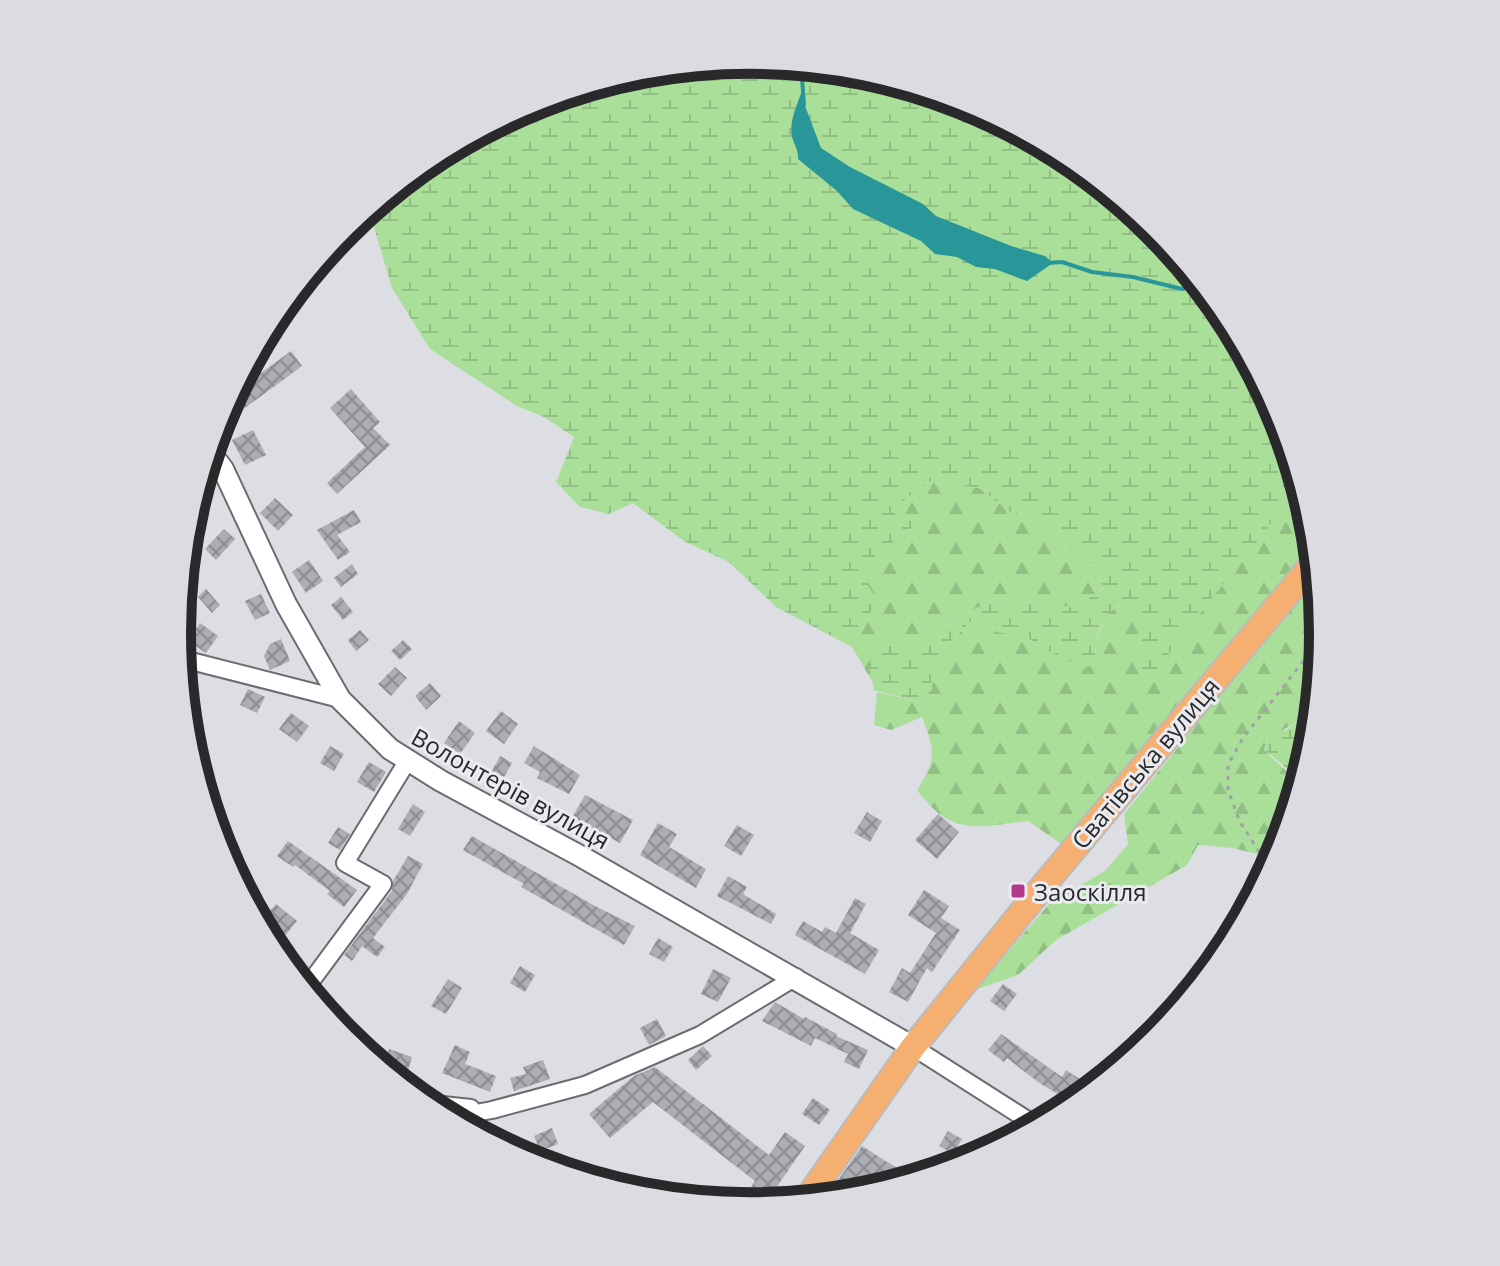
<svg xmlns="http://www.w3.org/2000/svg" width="1500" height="1266" viewBox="0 0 1500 1266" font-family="'Open Sans',sans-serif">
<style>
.forest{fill:url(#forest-firs)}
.wetland{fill:url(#wetland-marsh)}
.cemetery{fill:url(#cemetery-stones)}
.water{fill:#299699}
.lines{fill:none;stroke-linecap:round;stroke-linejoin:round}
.stream{stroke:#299699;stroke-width:4}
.building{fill:url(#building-cross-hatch)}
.minor-casing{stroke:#6b6c71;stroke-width:20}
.tertiary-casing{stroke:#6b6c71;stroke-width:24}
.primary-casing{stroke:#bbb;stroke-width:28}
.path{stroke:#a1a1a6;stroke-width:3;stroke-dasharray:4 6;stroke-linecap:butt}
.minor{stroke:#fff;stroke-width:16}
.tertiary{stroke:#fff;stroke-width:20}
.primary{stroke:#f5af71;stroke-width:24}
.poi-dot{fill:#b3398c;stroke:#eaebf1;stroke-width:3}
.labels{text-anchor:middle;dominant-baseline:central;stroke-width:6;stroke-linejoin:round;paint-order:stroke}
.street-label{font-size:24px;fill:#29292b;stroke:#eaebf1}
.poi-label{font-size:24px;fill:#29292b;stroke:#eaebf1;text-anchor:start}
.rim{fill:none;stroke:#29292b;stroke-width:10}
</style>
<defs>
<pattern id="forest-firs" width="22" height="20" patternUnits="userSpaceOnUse" patternTransform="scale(2)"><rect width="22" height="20" fill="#a9df99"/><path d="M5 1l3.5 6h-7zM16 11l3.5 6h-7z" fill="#91bf84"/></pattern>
<pattern id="wetland-marsh" width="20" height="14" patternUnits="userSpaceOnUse" patternTransform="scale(2)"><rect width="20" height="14" fill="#a9df99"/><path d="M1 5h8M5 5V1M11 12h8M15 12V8" fill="none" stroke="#91bf84"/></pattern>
<pattern id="cemetery-stones" width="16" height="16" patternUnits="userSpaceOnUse" patternTransform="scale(2)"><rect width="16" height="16" fill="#a9df99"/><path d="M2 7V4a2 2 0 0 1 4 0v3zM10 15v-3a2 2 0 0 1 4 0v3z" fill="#91bf84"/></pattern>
<pattern id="building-cross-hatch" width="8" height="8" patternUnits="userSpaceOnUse" patternTransform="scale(2)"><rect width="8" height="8" fill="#acadb3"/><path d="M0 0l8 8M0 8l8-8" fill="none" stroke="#8c8d92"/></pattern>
</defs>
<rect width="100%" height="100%" fill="#dddee4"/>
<g class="forest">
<path d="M 930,481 L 979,488 L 1012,513 L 1046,521 L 1055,538 L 1097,568 L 1103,589 L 1075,607 L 1003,600 L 977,608 L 946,626 L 872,681 L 852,647 L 870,616 L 857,569 L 919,522 L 896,518 L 858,485 Z"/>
<path d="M 1301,485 L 1312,522 L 1315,554 L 1082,834 L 1060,843 L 1028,821 C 976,827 952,837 917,790 C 937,759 935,751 922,717 L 891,730 L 874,725 L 877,692 L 915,701 L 931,665 L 943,649 L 977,615 L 997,632 L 1025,636 L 1046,650 L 1095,663 L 1096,642 L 1105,615 Z"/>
<path d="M 1317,576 L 1323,633 L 1321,658 L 1312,669 L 1304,693 L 1299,721 L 1267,739 L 1264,750 L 1300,784 L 1276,859 L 1233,848 L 1198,845 L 1187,865 L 1056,940 L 1018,975 L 975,990 L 1049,904 L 1105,871 L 1128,844 L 1124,814 Z"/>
</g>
<g class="wetland">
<path d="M 750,60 L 862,71 L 970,104 L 1069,157 L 1155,228 L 1227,315 L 1280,414 L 1301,485 L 1150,678 L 1138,668 L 1139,619 L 1120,604 C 1097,621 1096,636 1095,664 L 1084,668 L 1046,650 L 1025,636 L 997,632 L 977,615 L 943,649 L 931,665 L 932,690 L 915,701 L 874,690 L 869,667 L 871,645 L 889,643 L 910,648 L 977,608 L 1003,600 L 1075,607 L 1103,589 L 1097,568 L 1055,538 L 1046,521 L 1012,513 L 979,488 L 930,481 L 893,508 L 896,518 L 919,522 L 858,569 L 874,595 L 870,616 L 852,647 L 776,607 L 729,562 L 684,541 L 633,503 L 609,514 L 580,507 L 556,482 L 574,437 L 544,417 L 517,406 L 430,349 L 392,288 L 373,224 L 363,213 L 432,156 L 531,103 L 639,71 Z"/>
<path d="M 1321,658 L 1312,745 L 1300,784 L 1282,764 L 1264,750 L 1269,734 L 1286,730 L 1299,721 C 1303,698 1306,677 1321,658 Z"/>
</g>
<path class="cemetery" d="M 199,780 L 203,783 L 224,821 L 223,857 Z"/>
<path class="water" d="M 803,88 L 805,106 L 821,148 L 850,167 L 923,204 L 936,216 L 1011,246 L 1045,256 L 1053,263 L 1027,281 L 995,269 L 976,267 L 957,257 L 935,254 L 921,241 L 853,209 L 837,191 L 798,159 C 798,150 796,148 793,140 C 787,124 798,103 803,88 Z"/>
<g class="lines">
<g class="stream">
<path d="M 801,65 L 804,105"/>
<path d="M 1047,263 L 1062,262 L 1092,272 L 1133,277 L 1182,289 L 1201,284"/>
</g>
</g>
<g class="building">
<path d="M 291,351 L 302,366 L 227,421 L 221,413 L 230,396 Z"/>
<path d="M 351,389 L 380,422 L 373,428 L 390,445 L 337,494 L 327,483 L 365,447 L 330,408 Z"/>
<path d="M 253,430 L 266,455 L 245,465 L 232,440 Z"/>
<path d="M 275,498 L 293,515 L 278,531 L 260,513 Z"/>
<path d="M 354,510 L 361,522 L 337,535 L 350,552 L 338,560 L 317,530 Z"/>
<path d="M 224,529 L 235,539 L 216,560 L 205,549 Z"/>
<path d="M 309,560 L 323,581 L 306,593 L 292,572 Z"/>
<path d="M 352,564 L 358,574 L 341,587 L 334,578 Z"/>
<path d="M 206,589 L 220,605 L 212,613 L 198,597 Z"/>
<path d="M 261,594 L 270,613 L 255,620 L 245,601 Z"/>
<path d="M 341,597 L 353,612 L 343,620 L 331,605 Z"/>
<path d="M 200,623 L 218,636 L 206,653 L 188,641 Z"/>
<path d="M 360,630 L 369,640 L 356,651 L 348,640 Z"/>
<path d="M 281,639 L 290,661 L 270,670 L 264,656 L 270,644 Z"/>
<path d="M 403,640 L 412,649 L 400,660 L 391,651 Z"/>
<path d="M 395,667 L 407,678 L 391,696 L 378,684 Z"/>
<path d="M 430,683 L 441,696 L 426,710 L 415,696 Z"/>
<path d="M 248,689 L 265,697 L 257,713 L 240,705 Z"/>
<path d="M 501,711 L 518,724 L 504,744 L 486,731 Z"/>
<path d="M 291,713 L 309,726 L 297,742 L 279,729 Z"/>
<path d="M 459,721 L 475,733 L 460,754 L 444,743 Z"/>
<path d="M 330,746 L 344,754 L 334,771 L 320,763 Z"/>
<path d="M 534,746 L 580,775 L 569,794 L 537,778 L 540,772 L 524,763 Z"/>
<path d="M 500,756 L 512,763 L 504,777 L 492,771 Z"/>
<path d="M 369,762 L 386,772 L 374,792 L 357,782 Z"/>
<path d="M 585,795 L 633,820 L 620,843 L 572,818 Z"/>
<path d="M 413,804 L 425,812 L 410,836 L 398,829 Z"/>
<path d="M 867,812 L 882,821 L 870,842 L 854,833 Z"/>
<path d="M 938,814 L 959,832 L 937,859 L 915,840 Z"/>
<path d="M 658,823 L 677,834 L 669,847 L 706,869 L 696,888 L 640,855 Z"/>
<path d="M 737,825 L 754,835 L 741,856 L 724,846 Z"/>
<path d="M 338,827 L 350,834 L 340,850 L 328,843 Z"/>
<path d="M 472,836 L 595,906 L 635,926 L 624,945 L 521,887 L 524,884 L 463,850 Z"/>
<path d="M 288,841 L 357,890 L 344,907 L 327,894 L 330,891 L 295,865 L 293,867 L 277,856 Z"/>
<path d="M 408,856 L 423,864 L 407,894 L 373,938 L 385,947 L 377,957 L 362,946 L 352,961 L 344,955 L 392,891 L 393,881 Z"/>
<path d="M 728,876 L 747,887 L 743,894 L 776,914 L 771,924 L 717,896 Z"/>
<path d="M 924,890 L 949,906 L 941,918 L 960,930 L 932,972 L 927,968 L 908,1002 L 889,992 L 902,968 L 910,973 L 936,933 L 908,915 Z"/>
<path d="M 855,898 L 866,904 L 850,933 L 879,950 L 865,974 L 795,935 L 803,921 L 822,932 L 825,927 L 836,933 Z"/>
<path d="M 276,904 L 297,921 L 284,937 L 263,919 Z"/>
<path d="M 658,938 L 673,947 L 664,962 L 649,954 Z"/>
<path d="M 520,966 L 535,975 L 525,992 L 510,983 Z"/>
<path d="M 713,969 L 731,978 L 718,1002 L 701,994 Z"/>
<path d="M 448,979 L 462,988 L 446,1014 L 431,1006 Z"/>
<path d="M 1003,984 L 1017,994 L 1004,1011 L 990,1001 Z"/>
<path d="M 775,1002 L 804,1019 L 805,1017 L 837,1034 L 836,1036 L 868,1050 L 859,1069 L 844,1062 L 848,1054 L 815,1038 L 811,1046 L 762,1021 Z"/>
<path d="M 657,1019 L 666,1036 L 649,1045 L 640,1028 Z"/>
<path d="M 1001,1034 L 1062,1077 L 1066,1070 L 1083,1081 L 1069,1101 L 1038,1082 L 1007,1058 L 1004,1062 L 988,1050 Z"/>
<path d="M 455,1045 L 470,1052 L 465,1064 L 496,1076 L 490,1092 L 442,1073 Z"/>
<path d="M 703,1046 L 712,1056 L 696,1070 L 688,1060 Z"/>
<path d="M 389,1049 L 412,1057 L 406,1077 L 383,1069 Z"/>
<path d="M 543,1060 L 550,1079 L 514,1091 L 510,1078 L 526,1074 L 523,1067 Z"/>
<path d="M 655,1067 L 769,1155 L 785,1132 L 805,1146 L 765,1204 L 739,1205 L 755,1181 L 653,1102 L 610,1138 L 589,1114 L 634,1076 Z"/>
<path d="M 813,1098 L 830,1110 L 819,1125 L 802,1114 Z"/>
<path d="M 552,1128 L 558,1144 L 540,1151 L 534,1136 Z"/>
<path d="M 948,1131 L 962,1139 L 953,1154 L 939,1146 Z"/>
<path d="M 862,1146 L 900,1170 L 889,1187 L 861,1195 L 842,1197 L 831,1190 Z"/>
</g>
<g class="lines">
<g class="minor-casing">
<g id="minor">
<path d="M 179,658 L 340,699"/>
<path d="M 312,980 L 383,884 L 345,863 L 408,760"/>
<path d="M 913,1047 L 1037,1126"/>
<path d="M 424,1103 L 471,1108"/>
<path d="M 448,1118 L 492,1110 L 585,1085 L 700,1035 L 796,977"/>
</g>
</g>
<g class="tertiary-casing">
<path id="tertiary" d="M 209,451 L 223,469 L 286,604 L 340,699 L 390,749 L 441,781 L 582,857 L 913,1047"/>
</g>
<g class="primary-casing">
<path id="primary" d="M 806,1200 L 913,1047 L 1043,886 L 1316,560"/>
</g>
<path class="path" d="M 1270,869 L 1240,822 L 1228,790 L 1228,765 L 1243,738 L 1323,636"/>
<use href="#minor" class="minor"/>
<use href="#tertiary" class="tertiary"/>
<use href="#primary" class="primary"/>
</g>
<rect class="poi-dot" x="1010" y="883" width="16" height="16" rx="4"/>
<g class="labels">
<g class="street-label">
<text transform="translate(1145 763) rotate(-50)">Сватівська вулиця</text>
<text transform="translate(511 788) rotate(29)">Волонтерів вулиця</text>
</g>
<g class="poi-label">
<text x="1034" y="891">Заоскілля</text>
</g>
</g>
<path d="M0 0H1500V1266H0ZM191 633a559 559 0 1 1 1118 0a559 559 0 1 1-1118 0Z" fill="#dbdbe1" fill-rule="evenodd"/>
<path class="rim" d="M191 633a559 559 0 1 1 1118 0a559 559 0 1 1-1118 0Z"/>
</svg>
